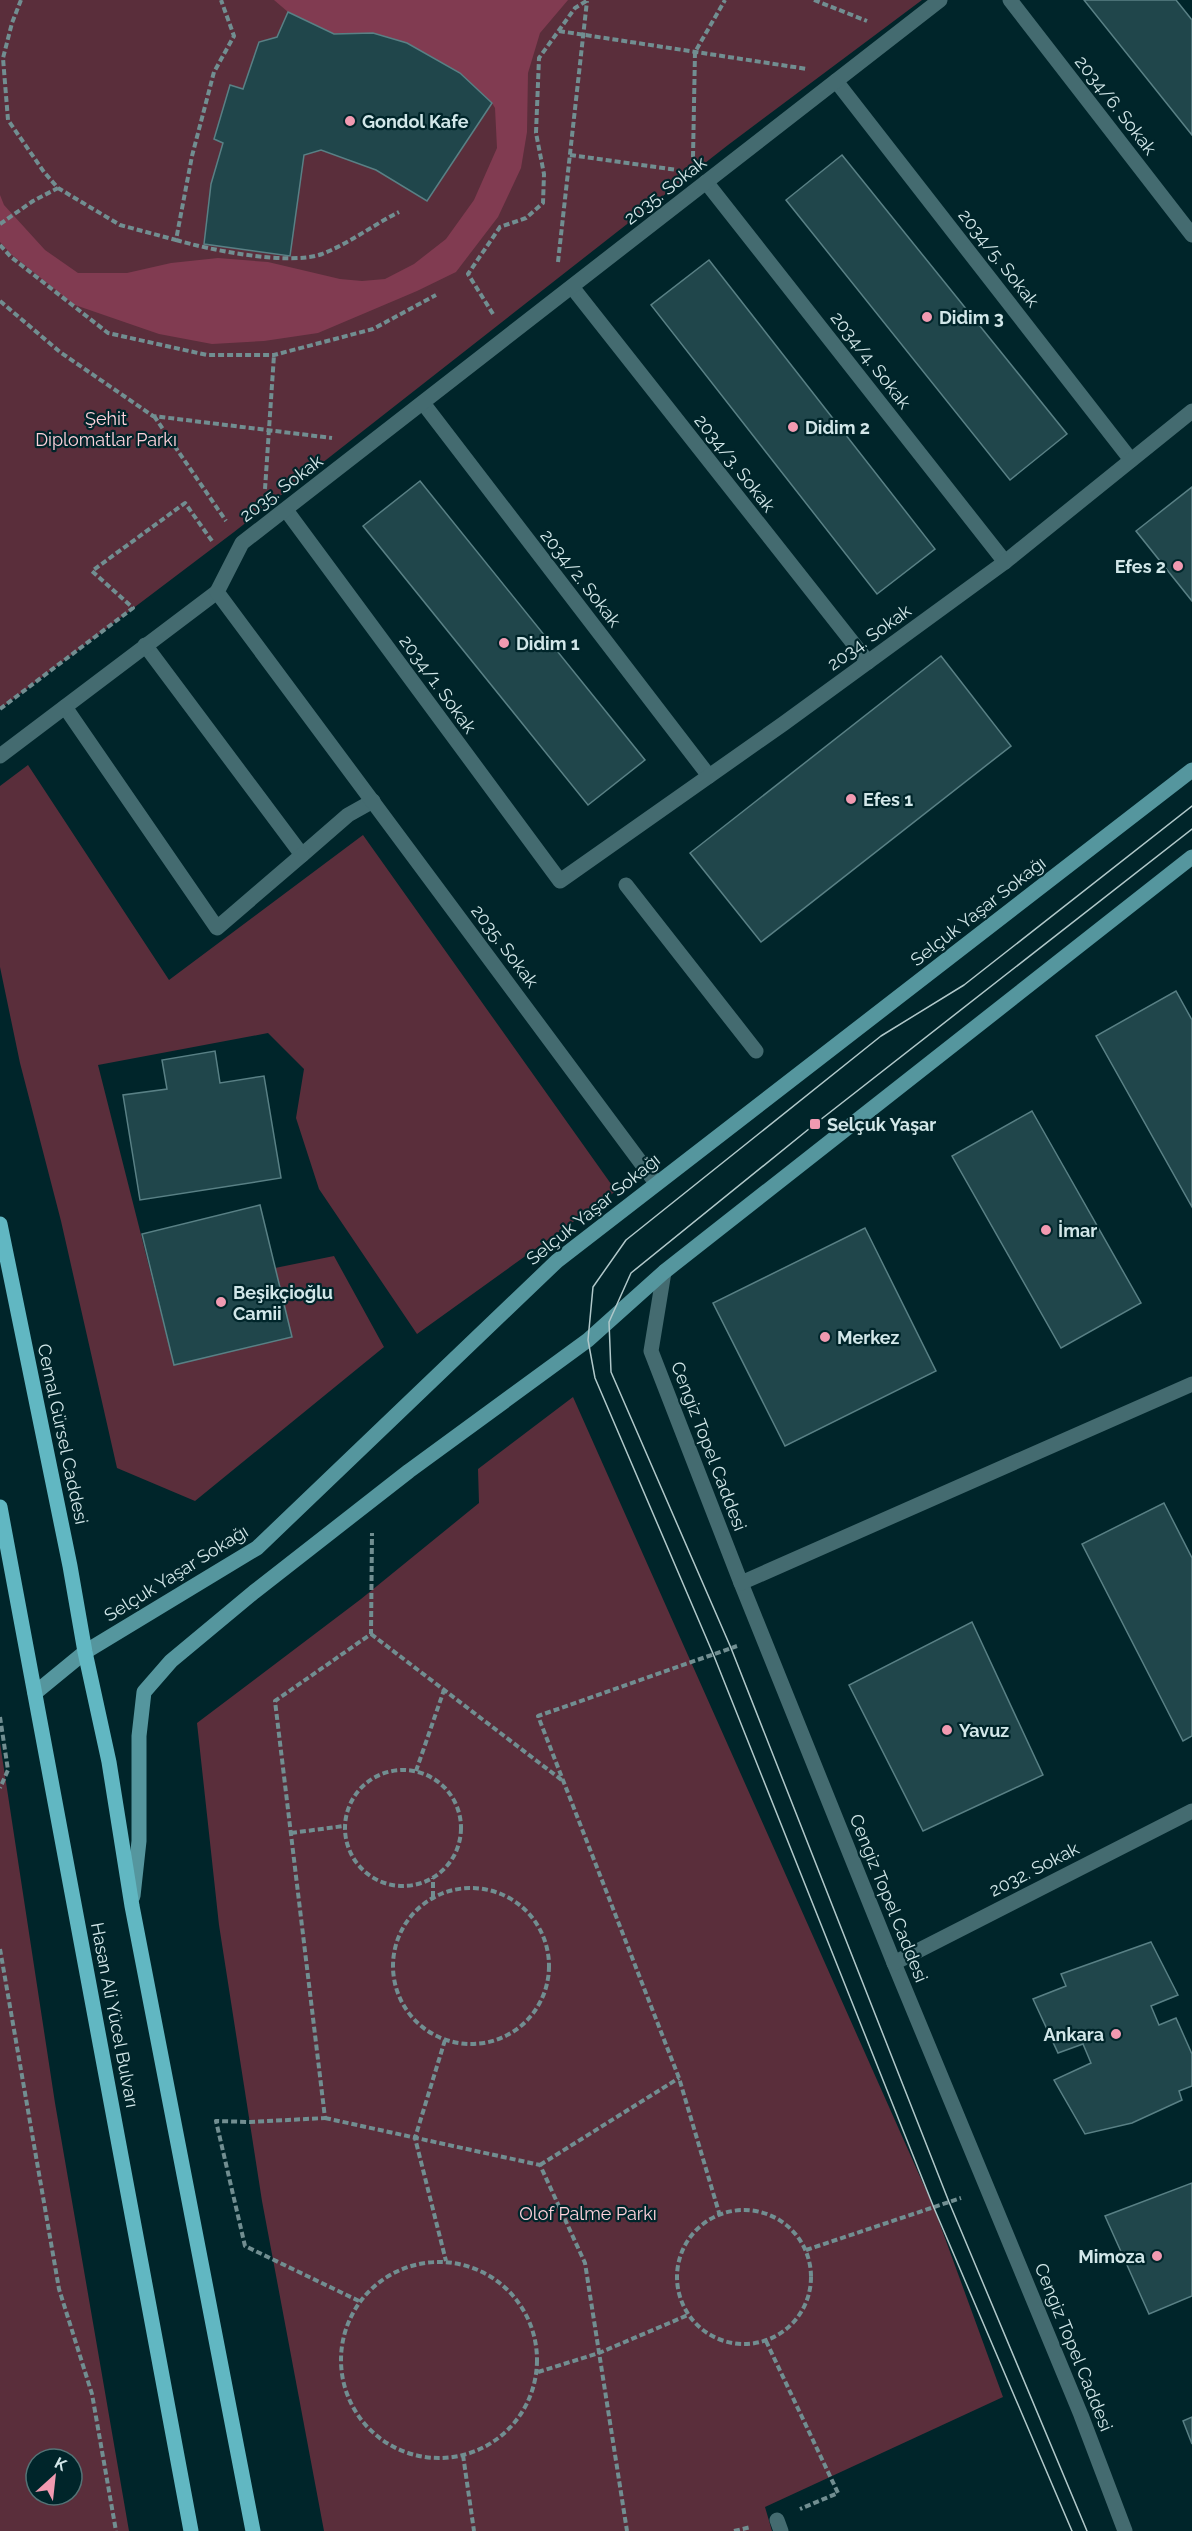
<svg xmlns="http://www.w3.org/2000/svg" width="1192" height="2531" viewBox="0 0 1192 2531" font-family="Raleway,sans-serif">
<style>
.green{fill:#5a2e3b;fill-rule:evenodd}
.water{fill:#813b51}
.building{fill:#20464b;stroke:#598085;stroke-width:1.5}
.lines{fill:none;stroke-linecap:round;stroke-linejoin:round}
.path{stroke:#718e91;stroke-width:4;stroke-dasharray:6 3;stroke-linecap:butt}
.service{stroke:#446b70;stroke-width:15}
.pedestrian{stroke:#446b70;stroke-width:15}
.minor{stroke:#446b70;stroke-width:15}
.secondary{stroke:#55969e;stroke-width:15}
.primary{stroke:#61b7c2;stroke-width:15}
.tram{stroke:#b0c8ca;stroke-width:1.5}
.poi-dot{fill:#f19ab1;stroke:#00252a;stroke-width:2}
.labels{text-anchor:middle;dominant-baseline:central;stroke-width:4.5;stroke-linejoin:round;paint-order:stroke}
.street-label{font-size:18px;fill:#d2e7e9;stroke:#00252a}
.poi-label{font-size:18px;font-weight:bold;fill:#d2e7e9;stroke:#00252a;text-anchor:start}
.park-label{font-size:18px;fill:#fed1db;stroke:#00252a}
</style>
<rect width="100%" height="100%" fill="#00252a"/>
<g class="green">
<path d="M 0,0 L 922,0 L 728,145 L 234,532 L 0,709 Z"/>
<path d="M 28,765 L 169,980 L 363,835 L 616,1191 L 417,1334 L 319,1189 L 296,1118 L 304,1069 L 268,1033 L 98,1065 L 174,1365 L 275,1268 L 334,1256 L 384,1347 L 195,1501 L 117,1468 L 61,1221 L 20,1063 L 0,967 L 0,786 Z"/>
<path d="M 573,1397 L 934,2208 L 1003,2397 L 765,2507 L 772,2531 L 324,2531 L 262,2201 L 219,1925 L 197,1723 L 361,1599 L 479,1503 L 478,1469 Z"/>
<path d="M 0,1743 L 55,2103 L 129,2531 L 0,2531 ZM 36,2459 L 72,2459 L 72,2495 L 36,2495 Z"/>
</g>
<path class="water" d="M 274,0 L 568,0 L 540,33 L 528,73 L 527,132 L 521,168 L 498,217 L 456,272 L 417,291 L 318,333 L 264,341 L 212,344 L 159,334 L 75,305 L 12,255 L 0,242 L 0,195 L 4,205 L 45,250 L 78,273 L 127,273 L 171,263 L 218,258 L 268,262 L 340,279 L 362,281 L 385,279 L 414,264 L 446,239 L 474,200 L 497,148 L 495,108 L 492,103 L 460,73 L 334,34 L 288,12 Z"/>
<g class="building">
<path d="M 1084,0 L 1176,0 L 1192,20 L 1192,135 Z"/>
<path d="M 288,12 L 334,34 L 373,33 L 407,43 L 460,73 L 492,103 L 427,201 L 376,170 L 321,150 L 304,155 L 290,256 L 204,244 L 211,184 L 223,143 L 214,139 L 230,85 L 243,89 L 259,42 L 277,37 Z"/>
<path d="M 842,155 L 1067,434 L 1010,480 L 786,200 Z"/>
<path d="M 709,260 L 935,549 L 877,594 L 651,305 Z"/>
<path d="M 420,481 L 645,760 L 588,805 L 363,526 Z"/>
<path d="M 1192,487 L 1192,601 L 1136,531 Z"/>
<path d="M 941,656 L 1011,746 L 761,942 L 690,853 Z"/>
<path d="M 1176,991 L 1192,1020 L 1192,1207 L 1096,1036 Z"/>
<path d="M 215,1051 L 220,1083 L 264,1076 L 281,1178 L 140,1200 L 123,1095 L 167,1089 L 162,1060 Z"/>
<path d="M 1032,1111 L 1141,1303 L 1061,1348 L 952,1156 Z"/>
<path d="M 260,1205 L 292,1337 L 174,1365 L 142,1234 Z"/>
<path d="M 865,1228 L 936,1371 L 785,1446 L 713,1303 Z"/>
<path d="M 1164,1503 L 1192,1558 L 1192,1736 L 1183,1741 L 1082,1544 Z"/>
<path d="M 972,1622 L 1043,1775 L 923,1831 L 849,1685 Z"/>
<path d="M 1151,1942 L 1178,1995 L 1151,2006 L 1159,2025 L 1176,2018 L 1192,2054 L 1192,2086 L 1179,2091 L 1182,2100 L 1132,2123 L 1085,2134 L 1054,2080 L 1091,2063 L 1083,2044 L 1058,2053 L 1033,1999 L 1066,1986 L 1061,1974 Z"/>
<path d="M 1192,2183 L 1192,2296 L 1149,2314 L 1105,2216 Z"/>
<path d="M 1192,2417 L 1192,2444 L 1183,2421 Z"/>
</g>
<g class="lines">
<g class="path">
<path d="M 21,0 L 12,23 L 3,58 L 8,120 L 44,172 L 58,188 L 120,225 L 176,240 L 192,156 L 214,72 L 234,36 L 221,0"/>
<path d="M 814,0 L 867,21"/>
<path d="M 559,31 L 807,69"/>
<path d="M 570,155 L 677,170"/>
<path d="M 693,157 L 695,52 L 725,0"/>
<path d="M 0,224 L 33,201 L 58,188"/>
<path d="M 176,240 C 210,250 289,266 322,254 C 350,243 373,225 399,212"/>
<path d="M 0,245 L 11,257 L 108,333 L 207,355 L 274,355 L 373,329 L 436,295"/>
<path d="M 558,262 L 587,1"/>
<path d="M 0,301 L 60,352 L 153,416 L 332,438"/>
<path d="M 493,314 L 468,274 L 500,227 L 526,218 L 543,203 L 544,174 L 536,133 L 539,58 L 575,8 L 588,0"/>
<path d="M 154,416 L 226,521"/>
<path d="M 265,489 L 274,355"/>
<path d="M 0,709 L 133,608 L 92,571 L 185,503 L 212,541"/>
<path d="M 371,1634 L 563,1781"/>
<path d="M 0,1717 L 8,1770 L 0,1788"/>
<circle cx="403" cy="1828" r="58"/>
<path d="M 416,1771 L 444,1690"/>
<path d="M 291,1833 L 344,1826"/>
<circle cx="471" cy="1966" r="78"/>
<path d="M 433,1897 L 433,1878"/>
<path d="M 0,1949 L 59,2289 L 92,2394 L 116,2531"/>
<path d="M 445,2040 L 415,2138 L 446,2261"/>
<path d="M 325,2118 L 540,2165 L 585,2263 L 627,2531"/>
<path d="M 540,2165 L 679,2078"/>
<circle cx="744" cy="2277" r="67"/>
<path d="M 720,2216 L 679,2078 L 538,1716 L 737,1646"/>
<path d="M 806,2250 L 961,2198"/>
<circle cx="439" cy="2360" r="98"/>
<path d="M 359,2301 L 245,2246 L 216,2121 L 250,2122 L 325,2118 L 275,1701 L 371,1634 L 372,1533"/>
<path d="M 766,2341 L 838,2493 L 800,2509"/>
<path d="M 538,2372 L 599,2353 L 688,2315"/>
<path d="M 463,2455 L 474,2531"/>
<path d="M 734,2531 L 751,2527"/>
</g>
<g class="service">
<path d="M 145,645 L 302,855 L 348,815 L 373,801"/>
<path d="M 65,707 L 217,928 L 302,855"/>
<path d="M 0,756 L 217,592"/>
<path d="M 626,885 L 756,1051"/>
<path d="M 777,2520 L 781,2531"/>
</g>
<path class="pedestrian" d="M 741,1583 L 894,1963 L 1081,2415 L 1125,2531"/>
<g class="minor">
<path d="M 1010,0 L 1192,235"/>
<path d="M 836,81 L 1131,460"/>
<path d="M 706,182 L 1005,562"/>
<path d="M 572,287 L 868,662"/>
<path d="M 423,403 L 709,776"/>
<path d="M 286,510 L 560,881 L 783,724 L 1005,562 L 1192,411"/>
<path d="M 656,1183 L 217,592 L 242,543 L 940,0"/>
<path d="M 664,1272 L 651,1351 L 741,1583 L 1192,1384"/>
<path d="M 894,1963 L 1192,1811"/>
</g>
<g class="secondary">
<path d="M 35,1693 L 85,1652 L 257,1548 L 557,1261 L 1192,770"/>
<path d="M 133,1896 L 139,1841 L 139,1736 L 144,1692 L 171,1661 L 254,1592 L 409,1471 L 588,1340 L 664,1272 L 1192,857"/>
</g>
<g class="primary">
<path d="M 0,1224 L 70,1566 L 85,1652 L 109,1762 L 132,1906 L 253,2531"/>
<path d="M 0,1507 L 191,2531"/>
</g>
<g class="tram">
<path d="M 1072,2531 L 934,2208 L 714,1656 L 595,1378 L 588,1340 L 593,1287 L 626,1240 L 881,1036 L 964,985 L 1192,806"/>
<path d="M 1087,2531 L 949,2202 L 731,1648 L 611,1372 L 609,1322 L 631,1273 L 815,1124 L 1192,829"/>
</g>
</g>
<g class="poi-dot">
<circle cx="350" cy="121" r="6"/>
<circle cx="927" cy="317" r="6"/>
<circle cx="793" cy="427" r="6"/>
<circle cx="1178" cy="566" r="6"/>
<circle cx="504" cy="643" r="6"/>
<circle cx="851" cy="799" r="6"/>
<rect x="809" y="1118" width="12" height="12" rx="3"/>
<circle cx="1046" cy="1230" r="6"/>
<circle cx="221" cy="1302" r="6"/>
<circle cx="825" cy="1337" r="6"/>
<circle cx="947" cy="1730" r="6"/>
<circle cx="1116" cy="2034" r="6"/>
<circle cx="1157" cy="2256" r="6"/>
</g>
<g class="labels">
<g class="street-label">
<text transform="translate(1116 105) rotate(52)">2034/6. Sokak</text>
<text transform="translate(665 190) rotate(-38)">2035. Sokak</text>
<text transform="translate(999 258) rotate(52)">2034/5. Sokak</text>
<text transform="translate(871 360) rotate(52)">2034/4. Sokak</text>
<text transform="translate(735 463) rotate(52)">2034/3. Sokak</text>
<text transform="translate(281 488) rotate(-37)">2035. Sokak</text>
<text transform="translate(581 578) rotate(52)">2034/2. Sokak</text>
<text transform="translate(869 637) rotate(-36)">2034. Sokak</text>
<text transform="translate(438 684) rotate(54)">2034/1. Sokak</text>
<text transform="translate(978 911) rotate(-38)">Selçuk Yaşar Sokağı</text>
<text transform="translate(505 946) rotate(53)">2035. Sokak</text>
<text transform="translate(593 1209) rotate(-39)">Selçuk Yaşar Sokağı</text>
<text transform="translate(63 1434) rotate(78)">Cemal Gürsel Caddesi</text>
<text transform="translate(709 1446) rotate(69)">Cengiz Topel Caddesi</text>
<text transform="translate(176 1573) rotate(-32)">Selçuk Yaşar Sokağı</text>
<text transform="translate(1034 1869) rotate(-27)">2032. Sokak</text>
<text transform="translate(889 1898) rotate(68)">Cengiz Topel Caddesi</text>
<text transform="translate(115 2015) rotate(79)">Hasan Ali Yücel Bulvarı</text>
<text transform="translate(1074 2347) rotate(68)">Cengiz Topel Caddesi</text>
</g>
<g class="poi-label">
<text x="362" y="121">Gondol Kafe</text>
<text x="939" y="317">Didim 3</text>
<text x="805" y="427">Didim 2</text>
<text x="1166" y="566" text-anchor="end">Efes 2</text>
<text x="516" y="643">Didim 1</text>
<text x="863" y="799">Efes 1</text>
<text x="827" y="1124">Selçuk Yaşar</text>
<text x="1058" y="1230">İmar</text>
<text x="233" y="1292">Beşikçioğlu<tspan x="233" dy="21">Camii</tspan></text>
<text x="837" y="1337">Merkez</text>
<text x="959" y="1730">Yavuz</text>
<text x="1104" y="2034" text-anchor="end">Ankara</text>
<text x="1145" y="2256" text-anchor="end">Mimoza</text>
</g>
<g class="park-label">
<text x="106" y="418">Şehit<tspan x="106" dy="21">Diplomatlar Parkı</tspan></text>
<text x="588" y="2213">Olof Palme Parkı</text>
</g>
</g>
<g transform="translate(54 2477) rotate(27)"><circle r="28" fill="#00252a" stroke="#547376" stroke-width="1.5"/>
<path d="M0-4.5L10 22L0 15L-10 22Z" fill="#f19ab1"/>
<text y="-9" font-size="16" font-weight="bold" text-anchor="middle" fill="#d2e7e9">K</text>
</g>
</svg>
